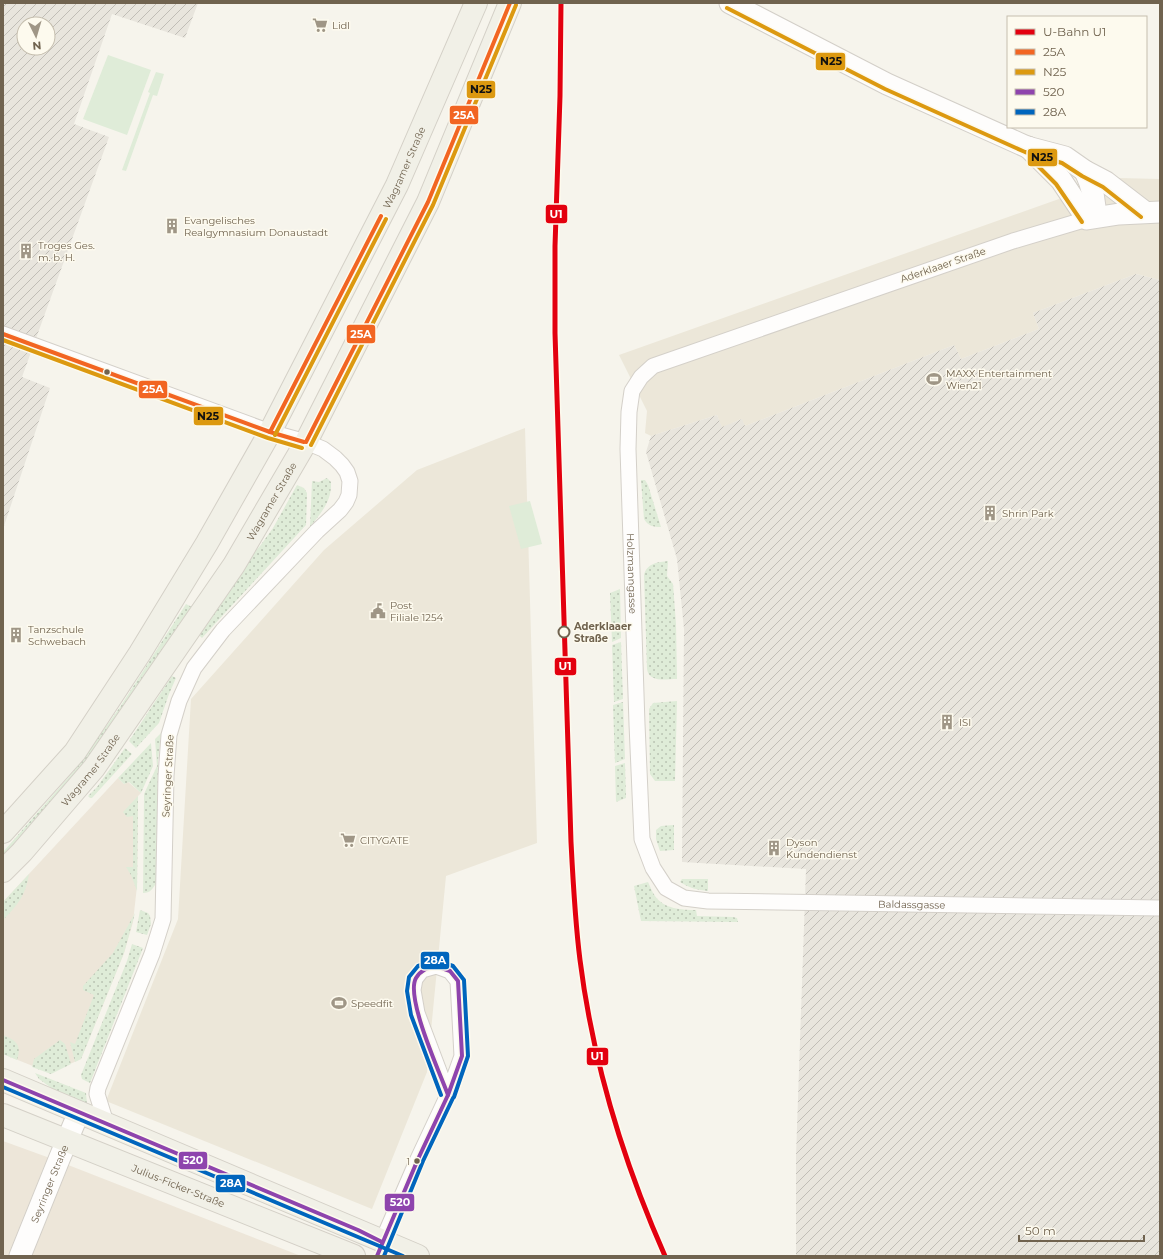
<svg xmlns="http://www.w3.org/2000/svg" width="1163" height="1259" viewBox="0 0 1163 1259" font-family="Montserrat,sans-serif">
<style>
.residential{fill:#ece7d9}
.commercial{fill:#ede6d9}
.industrial{fill:url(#industrial-furrows);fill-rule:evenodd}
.grass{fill:url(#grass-dots)}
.garden{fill:#dfecd8}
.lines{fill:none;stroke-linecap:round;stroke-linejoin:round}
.street-casing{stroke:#d4d0c9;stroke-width:17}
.secondary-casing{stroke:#d3cfc8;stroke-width:23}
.primary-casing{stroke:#d4d0c7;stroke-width:24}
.street{stroke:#fefdfc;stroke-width:15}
.secondary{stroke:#fefdfc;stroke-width:21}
.primary{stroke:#f1f0e7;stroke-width:22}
.bus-1-casing{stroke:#fdfaee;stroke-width:7}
.bus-2-casing{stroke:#fdfaee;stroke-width:7}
.bus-3-casing{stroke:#fdfaee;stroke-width:7}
.bus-4-casing{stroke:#fdfaee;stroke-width:7}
.bus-1{stroke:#f26522;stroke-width:4}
.bus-2{stroke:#dc9910;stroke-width:4}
.bus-3{stroke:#8e44ad;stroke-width:4}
.bus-4{stroke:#0065bd;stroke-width:4}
.metro-1-casing{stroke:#fdfaee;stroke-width:8}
.metro-1{stroke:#e3000f;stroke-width:5}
.bus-dot{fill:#70634f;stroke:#fdfaee;stroke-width:1.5}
.stop-dot{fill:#fdfaee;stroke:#70634f;stroke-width:2}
.labels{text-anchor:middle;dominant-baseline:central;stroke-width:3;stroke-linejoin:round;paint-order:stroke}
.bus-label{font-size:9px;fill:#70634f;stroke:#fdfaee;text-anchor:end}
.poi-label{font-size:10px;fill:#70634f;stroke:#fdfaee;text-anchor:start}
.street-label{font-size:10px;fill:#70634f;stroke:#fdfaee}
.stop-label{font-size:10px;font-weight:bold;fill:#70634f;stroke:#fdfaee;text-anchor:start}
.line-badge{stroke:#fdfaee;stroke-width:1.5}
.badge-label{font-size:11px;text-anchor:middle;font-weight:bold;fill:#fff}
.pale-badge-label{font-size:11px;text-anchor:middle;font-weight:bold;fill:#111}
</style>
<defs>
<pattern id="industrial-furrows" width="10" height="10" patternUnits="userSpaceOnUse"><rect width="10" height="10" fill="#e8e5dd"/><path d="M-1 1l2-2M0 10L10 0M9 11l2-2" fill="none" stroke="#c0bdb6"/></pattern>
<pattern id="grass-dots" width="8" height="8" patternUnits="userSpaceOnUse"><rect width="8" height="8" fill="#dfecd8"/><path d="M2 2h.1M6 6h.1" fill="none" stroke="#b9c3b2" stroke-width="1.8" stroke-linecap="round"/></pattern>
</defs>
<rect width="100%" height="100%" fill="#f6f4ec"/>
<g class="residential">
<path d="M 1118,178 L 1160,179 L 1160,280 L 1136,274 L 1033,313 L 1039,329 L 961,359 L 954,345 L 745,426 L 741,419 L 722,428 L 717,415 L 651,436 L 645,433 L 647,411 L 619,355 Z"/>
<path d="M 525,428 L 537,843 L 446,876 L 427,1072 L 372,1209 L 106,1101 L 178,919 L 191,699 L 324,550 L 417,470 Z"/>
</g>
<g class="commercial">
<path d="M 118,778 L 124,784 L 128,782 L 141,793 L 138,796 L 137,886 L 133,922 L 124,953 L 81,1059 L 50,1073 L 3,1054 L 3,902 Z"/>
<path d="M 3,1141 L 58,1161 L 301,1256 L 3,1256 Z"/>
</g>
<g class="industrial">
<path d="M 3,3 L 198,3 L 185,38 L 112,14 L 74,124 L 109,137 L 22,377 L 50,388 L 3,529 ZM 24,24 L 48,24 L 48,48 L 24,48 Z"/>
<path d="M 1136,274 L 1160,280 L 1160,1256 L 796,1256 L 796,1156 L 806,869 L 682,862 L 684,629 L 677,559 L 646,452 L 651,436 L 717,415 L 722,427 L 742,419 L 745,426 L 954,345 L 961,359 L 1039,329 L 1033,313 Z"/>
</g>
<g class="grass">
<path d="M 327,478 L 331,482 C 332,501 321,513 310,527 L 312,481 L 319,482 Z"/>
<path d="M 641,480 L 645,480 L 648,485 L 661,527 C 653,527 648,526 644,519 Z"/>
<path d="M 297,485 L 304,488 L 307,493 L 306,525 L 202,638 L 199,635 L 241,566 L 260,546 L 273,528 Z"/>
<path d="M 668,561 L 667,576 L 673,584 L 676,624 L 677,679 C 666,679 649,683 647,669 L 644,575 C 647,563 658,562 668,561 Z"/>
<path d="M 620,589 L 621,638 L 612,642 L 610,593 Z"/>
<path d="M 186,604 L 192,607 L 147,685 L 3,866 L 3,852 L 75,770 L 120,707 Z"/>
<path d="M 621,642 L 623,699 L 614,702 L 612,645 Z"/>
<path d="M 172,676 L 176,678 L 169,694 L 159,723 L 136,748 L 129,741 Z"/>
<path d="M 677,701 L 675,781 L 655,781 L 650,774 L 649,709 L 653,703 Z"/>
<path d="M 623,702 L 625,759 L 615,763 L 613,705 Z"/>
<path d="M 161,733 L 158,761 L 156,883 C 153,889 150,893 143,893 L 144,798 L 144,794 L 157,766 L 155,739 Z"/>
<path d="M 151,743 L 153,766 L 141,793 L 129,782 L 124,784 L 118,778 Z"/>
<path d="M 125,748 L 132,754 L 92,798 L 90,798 L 88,796 L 97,787 Z"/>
<path d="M 625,763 L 626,798 L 616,802 L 615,766 Z"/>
<path d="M 138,796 L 137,891 L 131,875 L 126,867 L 133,867 L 133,816 L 127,817 L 123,812 Z"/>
<path d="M 674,825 L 674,850 L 660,851 L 656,839 L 656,830 L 661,826 Z"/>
<path d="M 29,874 C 26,895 17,906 3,920 L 3,902 Z"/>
<path d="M 682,879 L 708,879 L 708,891 C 698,890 689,888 680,882 Z"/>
<path d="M 648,882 C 650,886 652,892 655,896 C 664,909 682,910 696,910 L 697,916 L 733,917 L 737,918 L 738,922 L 641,921 L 634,886 Z"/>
<path d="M 140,910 L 148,913 L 150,916 L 151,924 L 147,935 L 136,932 Z"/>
<path d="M 135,913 L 124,953 L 81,1059 L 75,1062 L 70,1042 L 75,1044 L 94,995 L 83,990 L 83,986 L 113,953 Z"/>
<path d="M 132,944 L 143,948 L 90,1083 L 82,1079 L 81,1075 L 127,961 Z"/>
<path d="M 3,1035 C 16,1040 22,1045 17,1060 L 3,1054 Z"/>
<path d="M 60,1040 L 65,1044 L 71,1064 L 51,1074 L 32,1067 L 34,1059 Z"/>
<path d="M 35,1073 L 86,1093 L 87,1104 L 65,1098 L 39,1079 Z"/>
</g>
<g class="garden">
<path d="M 108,55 L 151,70 L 127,135 L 83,119 Z"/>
<path d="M 156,72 L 164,74 L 157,96 L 153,95 L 126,171 L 122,170 L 150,93 L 148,92 Z"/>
<path d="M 530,501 L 542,544 L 521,549 L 509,506 Z"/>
</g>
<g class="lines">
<g class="street-casing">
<g id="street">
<path id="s1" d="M 1087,219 L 1013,241 L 653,366 L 641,377 L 632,391 L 629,412 L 628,449 L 637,724 L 642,839 L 653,868 L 666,888 L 684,898 L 708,901 L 1160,908"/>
<path d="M 3,334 L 270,432 L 306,442 L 323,449 L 335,458 L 342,465 L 347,472 L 350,481 L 349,495 L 346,502 L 340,510 L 317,531 L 223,630 L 194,668 L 179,701 L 169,735 L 166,776 L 163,919 L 152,954 L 98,1088 L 97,1094 L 106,1123"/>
<path d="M 382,1242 L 418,1159 L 448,1095 L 462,1056 L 458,981 L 450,971 L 436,966 L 422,970 L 415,979 L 413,990 L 417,1013 L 448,1095"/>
</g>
</g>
<g class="secondary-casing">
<g id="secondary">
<path d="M 730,3 L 887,84 L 1027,147 L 1065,157 L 1085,171 L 1106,182 L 1145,212"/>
<path d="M 1028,147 L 1061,180 L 1087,219 L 1119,214 L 1160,212"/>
<path d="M 1085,171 C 1092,186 1096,200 1095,217"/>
<path id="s2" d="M 20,1256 L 60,1157 L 79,1112"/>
</g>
</g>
<g class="primary-casing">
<g id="primary">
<path id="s3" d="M 3,832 L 75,752 L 140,653 L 207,543 L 270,432 L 397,185 L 476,3"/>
<path id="s4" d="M 3,871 L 22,852 L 94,768 L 234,565 L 306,442 L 428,202 L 510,3"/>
<path d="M 3,1080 L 418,1256"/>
<path id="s5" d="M 3,1115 L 354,1256"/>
</g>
</g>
<use href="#street" class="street"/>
<use href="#secondary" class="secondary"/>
<use href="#primary" class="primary"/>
<g class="bus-1-casing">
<g id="bus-1">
<path d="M 3,334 L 270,432 L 304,442"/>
<path d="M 270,432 L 381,216"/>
<path d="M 306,442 L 428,202 L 510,3"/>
</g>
</g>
<g class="bus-2-casing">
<g id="bus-2">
<path d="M 727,8 L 885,89 L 1025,152 L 1062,163 L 1082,176 L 1103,187 L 1141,217"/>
<path d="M 1031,159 L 1056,184 L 1082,222"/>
<path d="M 3,340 L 268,438 L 302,448"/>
<path d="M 275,435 L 386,219"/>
<path d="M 311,445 L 433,205 L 516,5"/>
</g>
</g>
<g class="bus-3-casing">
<g id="bus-3">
<path d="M 436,966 L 450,971 L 458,981 L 462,1056 L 448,1095 C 440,1073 405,997 416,978 C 421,970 427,968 436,966 Z"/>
<path d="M 3,1080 L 358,1230 L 382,1242"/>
<path d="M 377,1256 L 418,1159 L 448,1095"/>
</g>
</g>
<g class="bus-4-casing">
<g id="bus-4">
<path d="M 3,1087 L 403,1256"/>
<path d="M 441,1095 L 411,1015 L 407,991 L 409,977 L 418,966 L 436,960 L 453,966 L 464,980 L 468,1056 L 454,1097"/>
<path d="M 384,1256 L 423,1161 L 453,1098"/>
</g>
</g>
<use href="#bus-1" class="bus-1"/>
<use href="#bus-2" class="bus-2"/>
<use href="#bus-3" class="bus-3"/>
<use href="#bus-4" class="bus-4"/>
<g class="metro-1-casing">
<path id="metro-1" d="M 561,3 L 560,96 L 555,246 L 555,333 L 571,842 C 573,881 575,921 580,960 C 593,1063 623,1161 665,1256"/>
</g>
<use href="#metro-1" class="metro-1"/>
</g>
<defs>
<g id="supermarket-bare" transform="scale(1.2)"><path d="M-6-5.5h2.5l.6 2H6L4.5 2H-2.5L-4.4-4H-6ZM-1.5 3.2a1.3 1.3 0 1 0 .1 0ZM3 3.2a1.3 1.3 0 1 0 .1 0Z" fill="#9f9686" stroke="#fdfaee" stroke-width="2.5" paint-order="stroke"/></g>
<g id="building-bare" transform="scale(1.2)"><path d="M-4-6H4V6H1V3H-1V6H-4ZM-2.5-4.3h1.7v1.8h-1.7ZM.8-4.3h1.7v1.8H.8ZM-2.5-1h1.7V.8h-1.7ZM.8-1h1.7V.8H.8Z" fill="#9f9686" stroke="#fdfaee" stroke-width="2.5" paint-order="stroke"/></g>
<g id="stadium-bare" transform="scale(1.2)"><path d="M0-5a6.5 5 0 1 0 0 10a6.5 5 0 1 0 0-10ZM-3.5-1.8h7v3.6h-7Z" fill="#9f9686" stroke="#fdfaee" stroke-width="2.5" paint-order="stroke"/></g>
<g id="civic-bare" transform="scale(1.2)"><path d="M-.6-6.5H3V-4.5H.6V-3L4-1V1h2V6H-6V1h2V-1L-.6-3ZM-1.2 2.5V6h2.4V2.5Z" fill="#9f9686" stroke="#fdfaee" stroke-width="2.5" paint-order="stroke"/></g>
</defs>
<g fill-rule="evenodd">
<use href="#supermarket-bare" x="320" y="25"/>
<use href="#building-bare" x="172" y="226"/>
<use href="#building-bare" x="26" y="251"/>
<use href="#stadium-bare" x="934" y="379"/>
<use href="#building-bare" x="990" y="513"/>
<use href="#civic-bare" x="378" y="611"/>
<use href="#building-bare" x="16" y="635"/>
<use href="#building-bare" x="947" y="722"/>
<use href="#supermarket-bare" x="348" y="840"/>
<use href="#building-bare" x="774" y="848"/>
<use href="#stadium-bare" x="339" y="1003"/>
</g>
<g class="bus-dot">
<circle cx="107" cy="372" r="3.5"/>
<circle cx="417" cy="1161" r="3.5"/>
</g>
<circle class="stop-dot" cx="564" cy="632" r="5.5"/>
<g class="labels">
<g class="bus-label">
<text x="410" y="1161">1</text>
</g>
<g class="poi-label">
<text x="332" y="25">Lidl</text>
<text x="184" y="220">Evangelisches<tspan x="184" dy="12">Realgymnasium Donaustadt</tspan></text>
<text x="38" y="245">Troges Ges.<tspan x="38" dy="12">m. b. H.</tspan></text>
<text x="946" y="373">MAXX Entertainment<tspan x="946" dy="12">Wien21</tspan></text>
<text x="1002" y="513">Shrin Park</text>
<text x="390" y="605">Post<tspan x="390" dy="12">Filiale 1254</tspan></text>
<text x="28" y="629">Tanzschule<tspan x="28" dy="12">Schwebach</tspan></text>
<text x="959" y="722">ISI</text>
<text x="360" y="840">CITYGATE</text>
<text x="786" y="842">Dyson<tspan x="786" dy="12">Kundendienst</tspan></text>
<text x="351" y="1003">Speedfit</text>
</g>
<g class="street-label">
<text stroke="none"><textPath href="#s3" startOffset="779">Wagramer Straße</textPath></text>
<text transform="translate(943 265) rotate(-19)">Aderklaaer Straße</text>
<text stroke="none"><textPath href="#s4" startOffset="458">Wagramer Straße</textPath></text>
<text stroke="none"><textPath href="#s1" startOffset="674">Holzmanngasse</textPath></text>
<text stroke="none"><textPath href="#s4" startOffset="134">Wagramer Straße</textPath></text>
<text transform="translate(168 776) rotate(-87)">Seyringer Straße</text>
<text stroke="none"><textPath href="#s1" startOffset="1243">Baldassgasse</textPath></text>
<text stroke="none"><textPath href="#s2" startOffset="78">Seyringer Straße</textPath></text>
<text stroke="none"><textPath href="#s5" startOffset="189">Julius-Ficker-Straße</textPath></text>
</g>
<g class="stop-label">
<text x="574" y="626">Aderklaaer<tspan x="574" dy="12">Straße</tspan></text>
</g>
</g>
<g class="line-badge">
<rect x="815" y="52" width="31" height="19" rx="4" fill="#dc9910"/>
<rect x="466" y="80" width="30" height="19" rx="4" fill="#dc9910"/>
<rect x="449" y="105" width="30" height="20" rx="4" fill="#f26522"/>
<rect x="1027" y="148" width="31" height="19" rx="4" fill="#dc9910"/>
<rect x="545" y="204" width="23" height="20" rx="4" fill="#e3000f"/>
<rect x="346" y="324" width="30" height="20" rx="4" fill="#f26522"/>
<rect x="138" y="380" width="30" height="19" rx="4" fill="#f26522"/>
<rect x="193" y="406" width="31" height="20" rx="4" fill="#dc9910"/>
<rect x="554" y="657" width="23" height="19" rx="4" fill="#e3000f"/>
<rect x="420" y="951" width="30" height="19" rx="4" fill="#0065bd"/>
<rect x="586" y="1047" width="23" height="19" rx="4" fill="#e3000f"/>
<rect x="178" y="1151" width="30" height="19" rx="4" fill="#8e44ad"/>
<rect x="215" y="1174" width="31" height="19" rx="4" fill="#0065bd"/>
<rect x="384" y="1193" width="31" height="19" rx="4" fill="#8e44ad"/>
</g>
<g class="badge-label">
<text x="464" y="119">25A</text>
<text x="556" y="218">U1</text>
<text x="361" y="338">25A</text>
<text x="153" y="393">25A</text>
<text x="565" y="670">U1</text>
<text x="435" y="964">28A</text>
<text x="597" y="1060">U1</text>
<text x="193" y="1164">520</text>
<text x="231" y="1187">28A</text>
<text x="400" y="1206">520</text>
</g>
<g class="pale-badge-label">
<text x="831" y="65">N25</text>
<text x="481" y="93">N25</text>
<text x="1042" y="161">N25</text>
<text x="208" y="420">N25</text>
</g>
<rect width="1163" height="1259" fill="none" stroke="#70634f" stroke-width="8"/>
<rect x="1007" y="16" width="140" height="112" fill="#fdfaee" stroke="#c5beae"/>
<rect x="1015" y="29" width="20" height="6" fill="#e3000f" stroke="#c5beae"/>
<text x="1043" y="36" font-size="12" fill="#70634f">U-Bahn U1</text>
<rect x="1015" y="49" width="20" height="6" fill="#f26522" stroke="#c5beae"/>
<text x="1043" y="56" font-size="12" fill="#70634f">25A</text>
<rect x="1015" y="69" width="20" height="6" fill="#dc9910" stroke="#c5beae"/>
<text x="1043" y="76" font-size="12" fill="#70634f">N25</text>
<rect x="1015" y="89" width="20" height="6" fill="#8e44ad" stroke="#c5beae"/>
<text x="1043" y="96" font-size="12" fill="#70634f">520</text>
<rect x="1015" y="109" width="20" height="6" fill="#0065bd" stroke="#c5beae"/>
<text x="1043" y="116" font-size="12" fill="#70634f">28A</text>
<g transform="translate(36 36) rotate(175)"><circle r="19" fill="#fdfaee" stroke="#c5beae"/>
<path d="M0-3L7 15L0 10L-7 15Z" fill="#9f9686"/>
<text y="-6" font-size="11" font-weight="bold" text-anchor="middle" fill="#70634f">N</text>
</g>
<path d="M1019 1235v6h125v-6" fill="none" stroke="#70634f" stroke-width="2"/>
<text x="1025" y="1235" font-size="12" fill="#70634f" stroke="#fdfaee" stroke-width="3" paint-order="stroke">50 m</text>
</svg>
